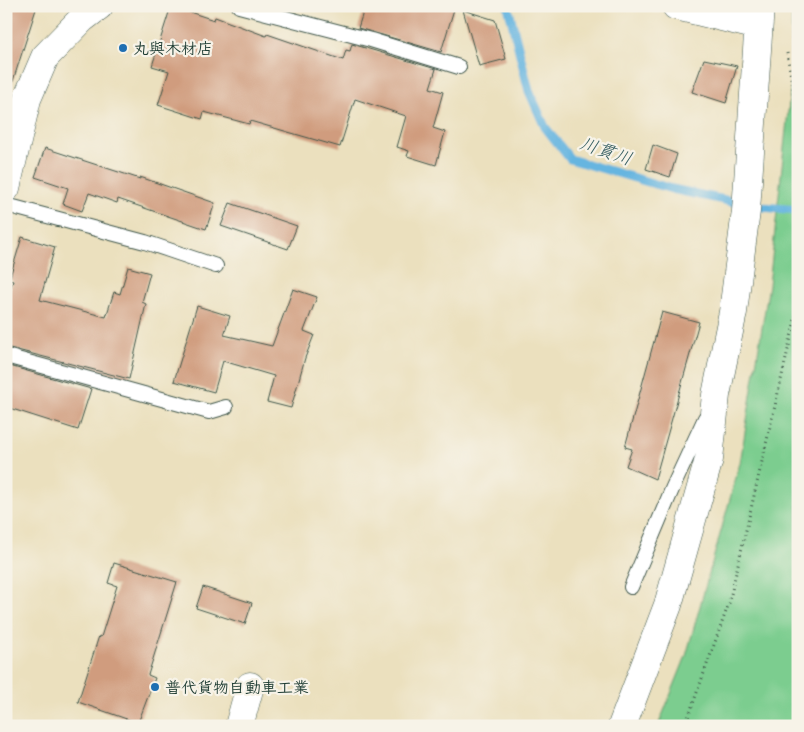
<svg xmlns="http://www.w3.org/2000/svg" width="804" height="732" viewBox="0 0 804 732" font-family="Itim,'Klee One',sans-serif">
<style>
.green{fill:#7ccd8f;stroke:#4e8562}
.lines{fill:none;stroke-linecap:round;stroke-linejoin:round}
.stream{stroke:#66b5e0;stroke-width:9}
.building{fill:#d09c7e}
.lane-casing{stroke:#3e5549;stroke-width:16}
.street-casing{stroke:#3e5549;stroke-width:29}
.path{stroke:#3e5549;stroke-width:3;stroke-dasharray:1 4;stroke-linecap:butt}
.lane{stroke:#fff;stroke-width:14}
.street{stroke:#fff;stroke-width:28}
.poi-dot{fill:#1f6fb2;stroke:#f7f3e8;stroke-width:2}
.labels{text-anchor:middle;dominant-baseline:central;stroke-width:4.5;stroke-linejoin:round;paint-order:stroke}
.poi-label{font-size:16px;font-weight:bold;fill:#1f3d34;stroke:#f7f3e8;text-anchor:start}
.water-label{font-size:18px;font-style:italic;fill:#315b5f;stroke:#f7f3e8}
</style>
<rect width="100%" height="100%" fill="#f7f3e8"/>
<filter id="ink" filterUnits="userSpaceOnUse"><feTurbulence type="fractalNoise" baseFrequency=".02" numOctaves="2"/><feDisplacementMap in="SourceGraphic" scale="10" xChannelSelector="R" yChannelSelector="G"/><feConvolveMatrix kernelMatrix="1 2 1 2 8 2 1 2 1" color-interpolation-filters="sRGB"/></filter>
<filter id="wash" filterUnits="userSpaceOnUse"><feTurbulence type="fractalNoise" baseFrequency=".0096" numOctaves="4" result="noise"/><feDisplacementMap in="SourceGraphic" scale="20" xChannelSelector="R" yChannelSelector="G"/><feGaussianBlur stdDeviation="1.12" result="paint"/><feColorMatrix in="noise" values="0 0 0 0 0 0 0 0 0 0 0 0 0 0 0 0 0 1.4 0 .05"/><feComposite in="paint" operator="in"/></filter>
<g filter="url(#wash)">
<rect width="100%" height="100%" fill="#ebe0be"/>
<path class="green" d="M 792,6 L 798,6 L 798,726 L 658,726 L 686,656 L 740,463 L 769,285 L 791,84 Z"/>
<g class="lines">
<g class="stream">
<path d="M 508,6 L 529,91 L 545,127 L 570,159 L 672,189 L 734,202"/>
<path d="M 762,207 L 798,210"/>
</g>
</g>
<g id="blocks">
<g class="building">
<path d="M 6,6 L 37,6 L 11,87 L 6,87 Z"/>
<path d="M 171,6 L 214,20 L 215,17 L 266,36 L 267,34 L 343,60 L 346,50 L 350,51 L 352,44 L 436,69 L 430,88 L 443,92 L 433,128 L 445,132 L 436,165 L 407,156 L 409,151 L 397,147 L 406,116 L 355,99 L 340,147 L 250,121 L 249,124 L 204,112 L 202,119 L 158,105 L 169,71 L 152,66 Z"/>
<path d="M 365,6 L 455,6 L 441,52 L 358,28 Z"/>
<path d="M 463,10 L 495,20 L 506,59 L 479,66 Z"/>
<path d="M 704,59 L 737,66 L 726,103 L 692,92 Z"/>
<path d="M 653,145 L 677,154 L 670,177 L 646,169 Z"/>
<path d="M 45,148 L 140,179 L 140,177 L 215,203 L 206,229 L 118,199 L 117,203 L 89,193 L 82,211 L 63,204 L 68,188 L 35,177 Z"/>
<path d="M 230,203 L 297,226 L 288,249 L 221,226 Z"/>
<path d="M 22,237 L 55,247 L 40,300 L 106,317 L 114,292 L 120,294 L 128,267 L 150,273 L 142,302 L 146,304 L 129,379 L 6,347 L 6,299 L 13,281 L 9,280 Z"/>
<path d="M 293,289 L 317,297 L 304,331 L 314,335 L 305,358 L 291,408 L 267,402 L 274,376 L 223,361 L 214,392 L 174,381 L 197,306 L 230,316 L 224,335 L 272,346 Z"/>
<path d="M 662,312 L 699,322 L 655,479 L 626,466 L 632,449 L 625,447 Z"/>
<path d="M 6,365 L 91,389 L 78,430 L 6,407 Z"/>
<path d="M 114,563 L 177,582 L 148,675 L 155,678 L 138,723 L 78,702 L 99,636 L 101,637 L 117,586 L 108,583 Z"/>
<path d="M 203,587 L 252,603 L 245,624 L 196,608 Z"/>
</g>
</g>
</g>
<g filter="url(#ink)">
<use href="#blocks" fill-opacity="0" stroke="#3e5549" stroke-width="1"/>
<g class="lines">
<g class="lane-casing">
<g id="lane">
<path d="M 239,6 L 371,40 L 459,67"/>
<path d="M 6,205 L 145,242 L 216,266"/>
<path d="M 6,356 L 209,412 L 226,407"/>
<path d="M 631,587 L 673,487 L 705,418"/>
</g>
</g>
<g class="street-casing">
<g id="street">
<path d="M 676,6 L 758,26"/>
<path d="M 6,188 L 27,99 L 45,57 L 82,19 L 99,6"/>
<path d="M 239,726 L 250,686"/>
<path d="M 622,726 L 668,605 L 709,459 L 716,395 L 733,312 L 746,211 L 760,6"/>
</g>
</g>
<g class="path">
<path d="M 787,53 L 798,120"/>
<path d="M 685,726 L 729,603 L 798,307"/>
</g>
<use href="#lane" class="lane"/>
<use href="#street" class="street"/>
</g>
</g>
<g class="poi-dot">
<circle cx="123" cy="48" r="5"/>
<circle cx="155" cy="687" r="5"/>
</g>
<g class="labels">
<g class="poi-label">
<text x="133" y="48">丸與木材店</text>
<text x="165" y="687">普代貨物自動車工業</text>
</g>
<g class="water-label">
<text transform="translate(606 151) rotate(19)">川貫川</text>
</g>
</g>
<rect width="804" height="732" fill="none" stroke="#f7f3e8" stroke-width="25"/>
</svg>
